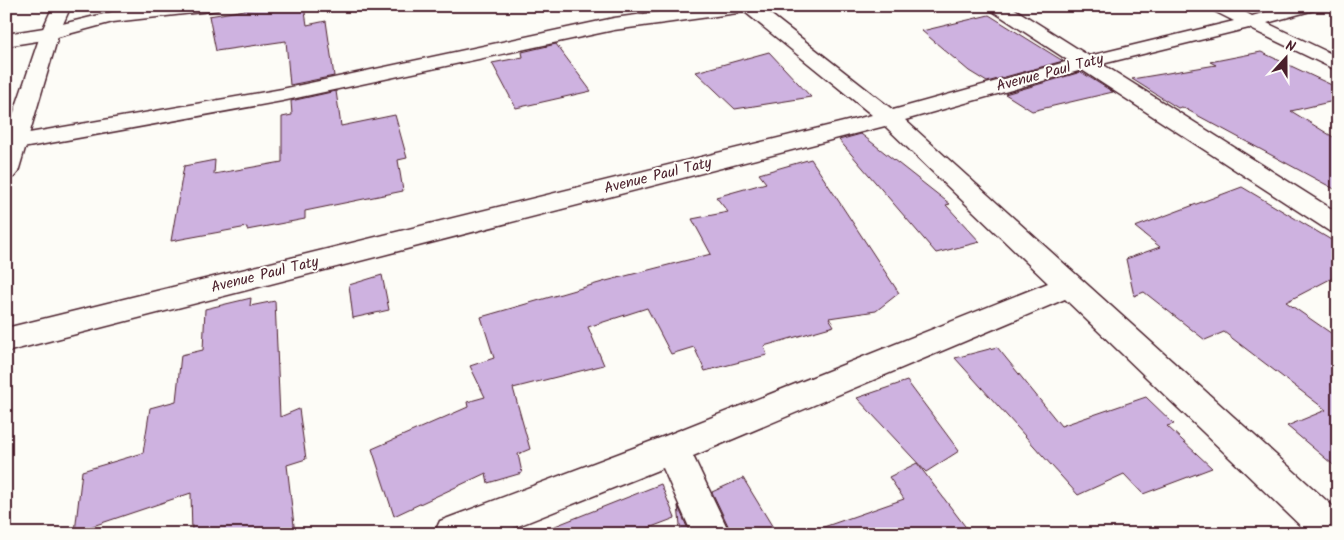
<svg xmlns="http://www.w3.org/2000/svg" width="1344" height="540" viewBox="0 0 1344 540" font-family="Kalam,sans-serif">
<style>
.building{fill:#ceb2e0;stroke:#4a1f2b}
.lines{fill:none;stroke-linecap:round;stroke-linejoin:round}
.street-casing{stroke:#4a1f2b;stroke-width:3}
.secondary-casing{stroke:#4a1f2b;stroke-width:3}
.street{fill:#fdfcf7;fill-rule:evenodd}
.secondary{fill:#fdfcf7;fill-rule:evenodd}
.labels{text-anchor:middle;dominant-baseline:central;stroke-width:4;stroke-linejoin:round;paint-order:stroke}
.street-label{font-size:15px;fill:#4a1f2b;stroke:#fdfcf7}
</style>
<rect width="100%" height="100%" fill="#fdfcf7"/>
<filter id="ink" filterUnits="userSpaceOnUse"><feTurbulence type="fractalNoise" baseFrequency=".02" numOctaves="2"/><feDisplacementMap in="SourceGraphic" scale="10" xChannelSelector="R" yChannelSelector="G"/><feConvolveMatrix kernelMatrix="1 2 1 2 8 2 1 2 1" color-interpolation-filters="sRGB"/></filter>
<g filter="url(#ink)">
<g class="building">
<path d="M 269,6 L 304,6 L 307,25 L 326,21 L 334,76 L 290,85 L 286,41 L 216,51 L 209,16 Z"/>
<path d="M 989,15 L 1063,61 L 987,82 L 969,71 L 922,31 Z"/>
<path d="M 556,44 L 591,91 L 516,108 L 492,63 L 523,57 L 522,52 Z"/>
<path d="M 769,52 L 811,97 L 735,109 L 696,72 Z"/>
<path d="M 1261,52 L 1338,88 L 1338,100 L 1291,111 L 1338,140 L 1338,191 L 1182,107 L 1178,108 L 1132,79 L 1216,65 L 1210,62 Z"/>
<path d="M 1081,72 L 1113,92 L 1032,111 L 1005,94 Z"/>
<path d="M 336,91 L 341,126 L 395,115 L 407,158 L 398,160 L 403,191 L 305,211 L 305,219 L 247,230 L 247,227 L 171,241 L 184,166 L 215,160 L 214,174 L 282,162 L 282,117 L 292,115 L 291,101 Z"/>
<path d="M 861,134 L 950,204 L 946,205 L 980,242 L 936,253 L 839,140 Z"/>
<path d="M 811,159 L 899,293 L 876,311 L 829,318 L 834,326 L 764,346 L 767,355 L 705,371 L 694,347 L 671,354 L 647,308 L 588,327 L 604,365 L 513,388 L 530,449 L 518,454 L 522,473 L 488,483 L 486,473 L 394,516 L 372,449 L 468,407 L 467,402 L 485,397 L 470,366 L 494,358 L 481,317 L 606,281 L 711,254 L 692,219 L 728,212 L 716,197 L 766,183 L 759,174 Z"/>
<path d="M 1242,187 L 1338,244 L 1338,275 L 1286,302 L 1338,338 L 1338,469 L 1287,426 L 1326,410 L 1224,332 L 1205,340 L 1144,292 L 1134,296 L 1126,259 L 1160,247 L 1135,227 Z"/>
<path d="M 382,275 L 389,310 L 353,318 L 349,285 Z"/>
<path d="M 251,298 L 250,306 L 275,301 L 280,417 L 299,409 L 306,459 L 287,465 L 295,534 L 192,534 L 191,493 L 75,532 L 82,471 L 143,453 L 150,408 L 176,401 L 181,355 L 203,350 L 205,309 Z"/>
<path d="M 997,347 L 1061,426 L 1146,397 L 1174,424 L 1167,426 L 1212,468 L 1143,494 L 1124,474 L 1078,495 L 955,358 Z"/>
<path d="M 907,381 L 959,451 L 926,472 L 857,398 Z"/>
<path d="M 917,463 L 971,534 L 819,534 L 818,529 L 904,499 L 889,477 Z"/>
<path d="M 743,478 L 777,534 L 732,534 L 712,492 Z"/>
<path d="M 661,484 L 675,518 L 633,534 L 541,534 L 540,532 Z"/>
<path d="M 678,506 L 690,534 L 681,534 Z"/>
</g>
<g class="lines">
<g class="street-casing">
<g id="street">
<path d="M 160,6 L 220,6 L 217,10 L 211,11 L 113,22 L 50,39 L 6,46 L 6,34 L 50,27 L 112,12 Z"/>
<path d="M 705,6 L 760,6 L 893,110 L 1069,61 L 991,10 L 988,6 L 1010,6 L 1089,56 L 1234,21 L 1212,10 L 1209,6 L 1233,6 L 1252,16 L 1287,6 L 1317,6 L 1314,10 L 1267,23 L 1338,57 L 1338,71 L 1249,28 L 1102,64 L 1338,213 L 1338,234 L 1329,231 L 1082,70 L 905,120 L 1338,511 L 1338,534 L 1309,534 L 1065,299 L 693,456 L 730,534 L 692,534 L 663,468 L 498,534 L 434,534 L 440,521 L 660,438 L 1048,283 L 885,126 L 6,352 L 6,328 L 872,115 L 745,12 L 614,30 L 282,101 L 6,151 L 6,137 L 282,89 L 614,18 Z"/>
</g>
</g>
<g class="secondary-casing">
<path id="secondary" d="M 53,6 L 71,6 L 59,33 L 18,172 L 14,177 L 6,179 L 6,136 L 41,33 Z"/>
</g>
<use href="#street" class="street"/>
<use href="#secondary" class="secondary"/>
</g>
</g>
<g class="labels">
<g class="street-label">
<text transform="translate(1050 73) rotate(-15)">Avenue Paul Taty</text>
<text transform="translate(658 176) rotate(-14)">Avenue Paul Taty</text>
<text transform="translate(265 275) rotate(-14)">Avenue Paul Taty</text>
</g>
</g>
<rect width="1344" height="540" fill="none" stroke="#fdfcf7" stroke-width="25"/>
<rect x="12" y="12" width="1319" height="515" fill="none" stroke="#4a1f2b" stroke-width="2" filter="url(#ink)"/>
<g transform="translate(1286 58) rotate(21)" stroke="#fdfcf7" stroke-width="4" paint-order="stroke">
<path d="M0-4L9 19L0 12L-9 19Z" fill="#4a1f2b"/>
<text y="-8" font-size="14" font-weight="bold" text-anchor="middle" fill="#4a1f2b">N</text>
</g>
</svg>
